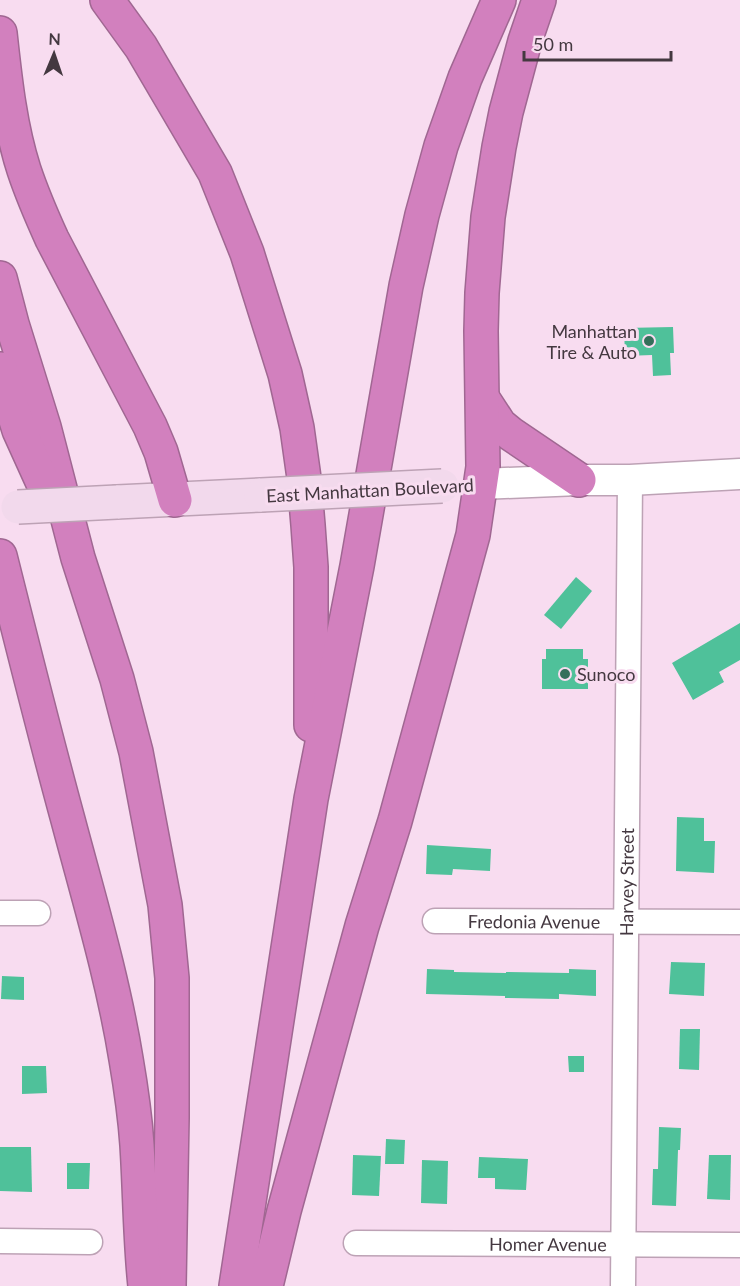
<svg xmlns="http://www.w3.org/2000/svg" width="740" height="1286" viewBox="0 0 740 1286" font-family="Lato,sans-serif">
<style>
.building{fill:#4fc19a}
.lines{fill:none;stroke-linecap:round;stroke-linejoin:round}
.minor-casing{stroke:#bda2b5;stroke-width:27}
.tertiary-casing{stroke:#bda2b5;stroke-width:33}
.secondary-casing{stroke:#bda2b5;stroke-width:36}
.motorway-casing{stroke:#a06792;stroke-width:36}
.minor{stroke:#fff;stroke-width:24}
.tertiary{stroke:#fff;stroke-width:30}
.secondary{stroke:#f2d9ec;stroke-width:33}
.motorway{stroke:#d280be;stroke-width:33}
.secondary-bridge-casing{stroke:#bda2b5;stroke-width:36;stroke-linecap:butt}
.secondary-bridge{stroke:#f2d9ec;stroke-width:33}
.poi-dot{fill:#346f5a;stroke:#f8dcf0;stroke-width:2}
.labels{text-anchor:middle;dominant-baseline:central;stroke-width:6;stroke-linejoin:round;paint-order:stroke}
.poi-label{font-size:18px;fill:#443840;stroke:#f8dcf0;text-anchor:end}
.street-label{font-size:18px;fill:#443840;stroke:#f8dcf0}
</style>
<rect width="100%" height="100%" fill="#f8dcf0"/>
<g class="building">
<path d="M 673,327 L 674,353 L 670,353 L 671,375 L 653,376 L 652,355 L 625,356 L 624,328 Z"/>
<path d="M 576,577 L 592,591 L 561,629 L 544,615 Z"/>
<path d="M 740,623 L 740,660 L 719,672 L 724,682 L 693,700 L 672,663 Z"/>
<path d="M 546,649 L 583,649 L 583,659 L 588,659 L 588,689 L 542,689 L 542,659 L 546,659 Z"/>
<path d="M 677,817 L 704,818 L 704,841 L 715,841 L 714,873 L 676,871 Z"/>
<path d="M 427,845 L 491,849 L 490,871 L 453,869 L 452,875 L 426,874 Z"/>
<path d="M 671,962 L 705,963 L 704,996 L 669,994 Z"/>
<path d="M 427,969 L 454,970 L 454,972 L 506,973 L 506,972 L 569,973 L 569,969 L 596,970 L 596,996 L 559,994 L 559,999 L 505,998 L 505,996 L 426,994 Z"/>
<path d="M 2,976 L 24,977 L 24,1000 L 1,999 Z"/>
<path d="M 680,1029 L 700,1029 L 699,1070 L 679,1069 Z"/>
<path d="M 568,1056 L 584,1056 L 584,1072 L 569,1072 Z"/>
<path d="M 22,1066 L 46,1066 L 47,1093 L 22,1094 Z"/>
<path d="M 659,1127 L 681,1128 L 680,1150 L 678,1150 L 676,1206 L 652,1205 L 653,1169 L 658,1169 Z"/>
<path d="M 386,1139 L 405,1140 L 404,1164 L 385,1164 Z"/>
<path d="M 0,1147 L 31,1147 L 32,1192 L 0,1191 Z"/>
<path d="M 353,1155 L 381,1156 L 379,1196 L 352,1195 Z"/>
<path d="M 709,1155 L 731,1155 L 730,1200 L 707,1199 Z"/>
<path d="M 479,1157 L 528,1159 L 526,1190 L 495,1189 L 495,1178 L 478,1178 Z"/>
<path d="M 422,1160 L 448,1161 L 447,1204 L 421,1203 Z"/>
<path d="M 67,1163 L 90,1163 L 89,1189 L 67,1189 Z"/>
</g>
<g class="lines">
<g class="minor-casing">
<g id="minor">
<path d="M 0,913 L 38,913"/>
<path id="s1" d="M 435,921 L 740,922"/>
<path d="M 0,1241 L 90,1242"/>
<path id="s2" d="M 356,1243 L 740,1245"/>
<path id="s3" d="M 623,1286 L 630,480"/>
</g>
</g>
<g class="tertiary-casing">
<path id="tertiary" d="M 481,484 L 579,480 L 630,480 L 740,474"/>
</g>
<g class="secondary-casing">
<path id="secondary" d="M 117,502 L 261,495"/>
</g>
<g class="motorway-casing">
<g id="motorway">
<path d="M 107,0 L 141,47 L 215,173 L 247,253 L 285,374 L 297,428 L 304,478 L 308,525 L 311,567 L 311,725"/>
<path d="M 0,33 C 5,79 10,127 24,170 C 32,194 42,217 52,239 L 150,426 L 161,452 L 175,500"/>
<path d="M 0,278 L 12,324 L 44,427 L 78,558 L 117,679 L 136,752 L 165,905 L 172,978 L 172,1118 L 169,1286"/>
<path d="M 0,369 L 19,430 L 43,483"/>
<path d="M 483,399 L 500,425 L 511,434 L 579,480"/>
<path d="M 0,556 C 22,644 44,732 68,820 C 89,899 113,979 126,1059 C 131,1088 135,1116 137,1145 C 140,1192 140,1239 145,1286"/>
<path d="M 236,1286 L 311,799 L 357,566 L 406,286 L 422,215 L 441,146 L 465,78 L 499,0"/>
<path d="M 266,1286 L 284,1211 L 362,926 L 395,821 L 473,535 L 483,467 L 481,331 L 482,293 L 488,217 L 499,147 L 506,112 L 525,41 L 539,0"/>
</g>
</g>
<use href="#minor" class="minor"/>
<use href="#tertiary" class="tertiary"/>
<use href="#secondary" class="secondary"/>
<use href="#motorway" class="motorway"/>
<g class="secondary-bridge-casing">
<g id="secondary-bridge">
<path d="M 261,495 L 442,486"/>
<path d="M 18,507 L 117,502"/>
</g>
</g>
<use href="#secondary-bridge" class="secondary-bridge"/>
</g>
<g class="poi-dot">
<circle cx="649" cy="341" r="6"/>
<circle cx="565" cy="674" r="6"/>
</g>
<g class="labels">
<g class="poi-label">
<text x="637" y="331">Manhattan<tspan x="637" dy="21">Tire &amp; Auto</tspan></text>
<text x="577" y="674" text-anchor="start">Sunoco</text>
</g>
<g class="street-label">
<text transform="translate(370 490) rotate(-3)">East Manhattan Boulevard</text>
<text stroke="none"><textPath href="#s3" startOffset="404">Harvey Street</textPath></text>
<text stroke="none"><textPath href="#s1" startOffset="99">Fredonia Avenue</textPath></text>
<text stroke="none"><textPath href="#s2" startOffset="192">Homer Avenue</textPath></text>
</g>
</g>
<g transform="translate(54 54) rotate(2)" stroke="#f8dcf0" stroke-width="4.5" paint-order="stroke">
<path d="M0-4.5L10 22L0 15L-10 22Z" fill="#443840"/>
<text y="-9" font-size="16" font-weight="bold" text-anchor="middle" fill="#443840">N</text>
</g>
<path d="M524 51v9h147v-9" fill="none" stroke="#443840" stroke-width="3"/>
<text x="533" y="51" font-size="18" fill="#443840" stroke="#f8dcf0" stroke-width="4.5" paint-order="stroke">50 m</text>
</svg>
